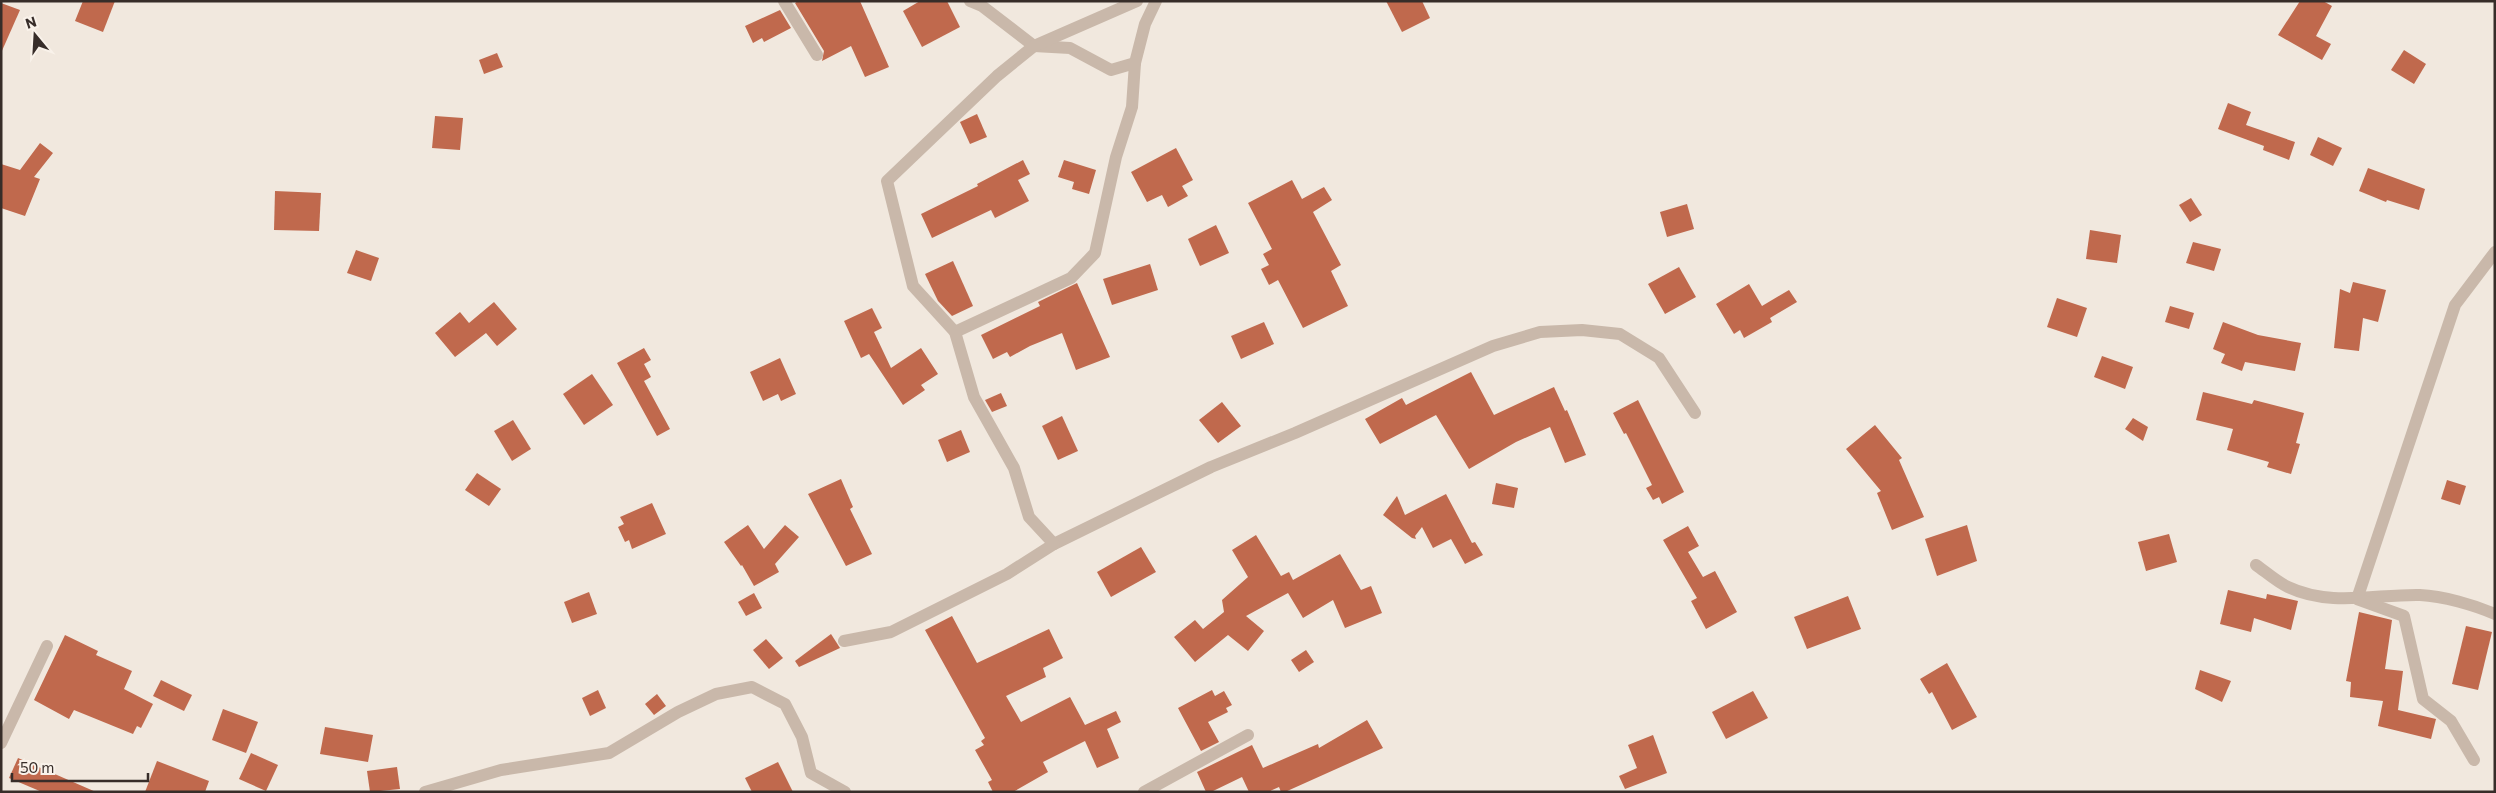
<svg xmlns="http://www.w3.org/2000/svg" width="2496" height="793" viewBox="0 0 2496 793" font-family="Commissioner,sans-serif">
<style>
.building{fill:#c0694d}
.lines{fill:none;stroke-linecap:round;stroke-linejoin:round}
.minor{stroke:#c9b8aa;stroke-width:12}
</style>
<rect width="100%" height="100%" fill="#f1e8de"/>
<g class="building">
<path d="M 83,1 L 115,1 L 103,32 L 75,21 Z"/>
<path d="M 798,1 L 860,1 L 889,67 L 865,77 L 851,46 L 822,61 L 824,51 L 795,3 Z"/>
<path d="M 920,1 L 947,1 L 960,27 L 922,47 L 903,11 Z"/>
<path d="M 1386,1 L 1422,1 L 1430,18 L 1402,32 Z"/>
<path d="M 2300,1 L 2323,1 L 2332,6 L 2316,36 L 2331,44 L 2322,60 L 2278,35 Z"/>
<path d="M 1,3 L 20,10 L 1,53 Z"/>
<path d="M 780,10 L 791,28 L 764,42 L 762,38 L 753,43 L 745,26 Z"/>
<path d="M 2404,50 L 2426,64 L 2414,84 L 2391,70 Z"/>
<path d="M 497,53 L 503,67 L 484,74 L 479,60 Z"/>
<path d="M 2228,103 L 2251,112 L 2246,125 L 2295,142 L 2289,160 L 2263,150 L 2264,146 L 2218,129 Z"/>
<path d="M 977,114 L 987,137 L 970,144 L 960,122 Z"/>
<path d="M 435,116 L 463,118 L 460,150 L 432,148 Z"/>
<path d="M 2318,137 L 2342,148 L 2333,166 L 2310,155 Z"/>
<path d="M 40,143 L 53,153 L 34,177 L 40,179 L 25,216 L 1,208 L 1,164 L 20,170 Z"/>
<path d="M 1176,148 L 1193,180 L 1182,186 L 1188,196 L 1168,207 L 1162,195 L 1147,202 L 1131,172 Z"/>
<path d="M 1023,160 L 1030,174 L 1018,180 L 1029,201 L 995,218 L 991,210 L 932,238 L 921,214 L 978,186 L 977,184 Z"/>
<path d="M 1064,160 L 1096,170 L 1089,194 L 1072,189 L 1074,182 L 1058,177 Z"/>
<path d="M 2368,168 L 2425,189 L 2419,210 L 2387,200 L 2386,202 L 2359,191 Z"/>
<path d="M 1292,180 L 1302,199 L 1324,187 L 1332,200 L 1313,212 L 1341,265 L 1331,271 L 1348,306 L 1303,328 L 1278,280 L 1269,285 L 1261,269 L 1269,265 L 1263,254 L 1272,249 L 1248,203 Z"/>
<path d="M 275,191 L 321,193 L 319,231 L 274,230 Z"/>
<path d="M 2191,198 L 2202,215 L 2190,222 L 2179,205 Z"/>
<path d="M 1687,204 L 1694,229 L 1667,237 L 1660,212 Z"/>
<path d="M 1216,225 L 1229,253 L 1200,266 L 1188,239 Z"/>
<path d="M 2090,230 L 2121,235 L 2117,263 L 2086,259 Z"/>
<path d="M 2193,242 L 2221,249 L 2214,271 L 2186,263 Z"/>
<path d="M 356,250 L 379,258 L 371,281 L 347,273 Z"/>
<path d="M 953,261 L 973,306 L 952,316 L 938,301 L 925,274 Z"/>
<path d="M 1150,264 L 1158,290 L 1112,305 L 1103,279 Z"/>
<path d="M 1679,267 L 1696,297 L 1665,314 L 1648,284 Z"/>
<path d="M 2353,282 L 2386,290 L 2378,322 L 2363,318 L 2359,351 L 2334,348 L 2340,289 L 2350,293 Z"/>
<path d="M 1077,283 L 1110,357 L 1076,370 L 1062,333 L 1030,346 L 1010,357 L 1007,352 L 993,359 L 981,335 L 1040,306 L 1038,302 Z"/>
<path d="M 1749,284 L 1762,306 L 1789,290 L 1797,302 L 1770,318 L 1772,322 L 1744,338 L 1740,330 L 1734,334 L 1716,304 Z"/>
<path d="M 2057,298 L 2087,308 L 2077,337 L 2047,327 Z"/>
<path d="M 494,302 L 517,329 L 497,346 L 486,333 L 455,357 L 435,333 L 460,312 L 469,323 Z"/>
<path d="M 2170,306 L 2194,313 L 2189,329 L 2165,322 Z"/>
<path d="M 872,308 L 882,328 L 874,332 L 891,368 L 921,348 L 938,374 L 921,385 L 925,390 L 903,405 L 869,354 L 861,358 L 844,321 Z"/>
<path d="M 1264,322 L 1274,344 L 1241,359 L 1231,336 Z"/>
<path d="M 2223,322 L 2258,335 L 2301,343 L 2295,371 L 2245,362 L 2242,371 L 2221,363 L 2225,354 L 2213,349 Z"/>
<path d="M 644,348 L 651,360 L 644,364 L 651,377 L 644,381 L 670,429 L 657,436 L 617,363 Z"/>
<path d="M 2102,356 L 2133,367 L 2125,389 L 2094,377 Z"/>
<path d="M 780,358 L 796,394 L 781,401 L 778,394 L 763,401 L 750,372 Z"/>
<path d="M 1471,372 L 1494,415 L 1554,387 L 1565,411 L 1567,410 L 1586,455 L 1565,463 L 1550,427 L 1516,442 L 1469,469 L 1436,415 L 1380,444 L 1365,419 L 1402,398 L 1406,405 Z"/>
<path d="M 592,374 L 613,405 L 584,425 L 563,394 Z"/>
<path d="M 2203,392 L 2252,404 L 2254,400 L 2304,413 L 2296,443 L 2300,444 L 2291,474 L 2267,467 L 2269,462 L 2227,450 L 2233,429 L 2196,420 Z"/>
<path d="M 1001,393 L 1007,406 L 992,412 L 985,400 Z"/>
<path d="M 1638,400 L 1684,492 L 1662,504 L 1659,497 L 1653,500 L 1646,488 L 1652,485 L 1626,433 L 1624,434 L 1613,413 Z"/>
<path d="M 1222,402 L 1241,426 L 1218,443 L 1199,420 Z"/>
<path d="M 1062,416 L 1078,451 L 1058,460 L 1042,426 Z"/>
<path d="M 2133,418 L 2148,427 L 2143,441 L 2125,429 Z"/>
<path d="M 513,420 L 531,449 L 512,461 L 494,431 Z"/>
<path d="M 1875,425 L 1902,458 L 1899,460 L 1924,517 L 1892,530 L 1877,493 L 1881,491 L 1846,449 Z"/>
<path d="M 961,430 L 970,452 L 947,462 L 938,440 Z"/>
<path d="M 477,473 L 501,489 L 489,506 L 465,490 Z"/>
<path d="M 841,479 L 853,507 L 850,509 L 872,554 L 846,566 L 808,494 Z"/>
<path d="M 2447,480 L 2466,486 L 2460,505 L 2441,499 Z"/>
<path d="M 1496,483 L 1518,488 L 1514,508 L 1492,504 Z"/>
<path d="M 1446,494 L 1472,543 L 1475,542 L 1483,555 L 1465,564 L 1451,539 L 1433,548 L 1422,527 L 1415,536 L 1416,539 L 1412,538 L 1383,515 L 1397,496 L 1405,515 Z"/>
<path d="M 652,503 L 666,534 L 632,549 L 629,540 L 625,542 L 618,527 L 624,524 L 620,517 Z"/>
<path d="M 748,525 L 764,549 L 785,525 L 799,537 L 775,564 L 779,572 L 754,586 L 742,565 L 741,566 L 724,542 Z"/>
<path d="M 1967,525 L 1977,561 L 1937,576 L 1925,539 Z"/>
<path d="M 1688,526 L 1699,546 L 1688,552 L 1703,577 L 1715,571 L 1737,612 L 1706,629 L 1691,601 L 1697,598 L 1663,540 Z"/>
<path d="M 2169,534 L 2177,562 L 2146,571 L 2138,542 Z"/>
<path d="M 1256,535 L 1281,576 L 1289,572 L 1293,580 L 1340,554 L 1361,590 L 1371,586 L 1382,613 L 1345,628 L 1333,600 L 1303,618 L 1288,593 L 1246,616 L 1264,631 L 1248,651 L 1228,635 L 1195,662 L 1174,637 L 1195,620 L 1203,629 L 1224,612 L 1222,600 L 1248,577 L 1232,550 Z"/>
<path d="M 1141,547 L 1156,572 L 1111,597 L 1097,572 Z"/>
<path d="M 2228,590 L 2266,599 L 2267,594 L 2298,601 L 2291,630 L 2254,618 L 2251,632 L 2220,624 Z"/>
<path d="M 589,592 L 597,614 L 572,623 L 564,602 Z"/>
<path d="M 754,593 L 762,608 L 746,616 L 738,602 Z"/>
<path d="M 1848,596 L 1861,629 L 1807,649 L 1794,617 Z"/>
<path d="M 2359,612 L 2392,620 L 2385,669 L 2403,671 L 2398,710 L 2436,719 L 2431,739 L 2378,726 L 2383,701 L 2350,697 L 2351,682 L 2346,681 Z"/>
<path d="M 952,616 L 977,663 L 1049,629 L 1063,658 L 1043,668 L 1046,677 L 1006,696 L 1021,722 L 1070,697 L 1085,725 L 1116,711 L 1121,722 L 1107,729 L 1119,758 L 1097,768 L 1085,741 L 1043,762 L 1048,772 L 1013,792 L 993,792 L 988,782 L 992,780 L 975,750 L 984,745 L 981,741 L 985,738 L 925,630 Z"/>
<path d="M 2466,626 L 2492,632 L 2478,690 L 2452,684 Z"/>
<path d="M 831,634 L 840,648 L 799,667 L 795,661 Z"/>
<path d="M 65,635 L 98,651 L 96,655 L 132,671 L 124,689 L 153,704 L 141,728 L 137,726 L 133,734 L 74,710 L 69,719 L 34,700 Z"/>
<path d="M 766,639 L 783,658 L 769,669 L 753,650 Z"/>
<path d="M 1306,650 L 1314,662 L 1299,672 L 1291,660 Z"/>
<path d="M 1947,663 L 1977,717 L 1952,730 L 1932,692 L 1929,694 L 1920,679 Z"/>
<path d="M 2200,670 L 2231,681 L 2222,702 L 2195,689 Z"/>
<path d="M 161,680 L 192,695 L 184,711 L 153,696 Z"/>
<path d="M 598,690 L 606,708 L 590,716 L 582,698 Z"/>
<path d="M 1212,690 L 1215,696 L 1224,691 L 1232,705 L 1226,708 L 1228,712 L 1208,722 L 1219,742 L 1201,751 L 1178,708 Z"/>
<path d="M 1753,691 L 1768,718 L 1726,739 L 1712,712 Z"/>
<path d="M 657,694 L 666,706 L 654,715 L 645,704 Z"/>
<path d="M 223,709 L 258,722 L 246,753 L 212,740 Z"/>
<path d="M 1367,720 L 1383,748 L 1285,792 L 1281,792 L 1279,787 L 1268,792 L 1249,792 L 1242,777 L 1211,792 L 1206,792 L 1197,772 L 1252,745 L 1263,768 L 1318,744 L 1319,748 Z"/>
<path d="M 325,727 L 373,735 L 368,762 L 320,754 Z"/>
<path d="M 1653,735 L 1667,773 L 1625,789 L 1619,776 L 1637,768 L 1628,745 Z"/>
<path d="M 251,753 L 278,765 L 266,791 L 239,779 Z"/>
<path d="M 18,758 L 96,792 L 42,792 L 9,778 Z"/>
<path d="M 157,761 L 209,781 L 205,792 L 145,792 Z"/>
<path d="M 778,762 L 793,792 L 752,792 L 745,778 Z"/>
<path d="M 397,767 L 400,789 L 370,792 L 367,771 Z"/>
</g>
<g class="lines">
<g class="minor">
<path d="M 784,1 L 817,55"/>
<path d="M 970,1 L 982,6 L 1034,46 L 1070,48 L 1111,70 L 1135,63"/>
<path d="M 955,332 L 1071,278 L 1095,253 L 1116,157 L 1132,107 L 1135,63 L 1145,24 L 1156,1"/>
<path d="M 1054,544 L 1211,467 L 1295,433 L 1493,346 L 1540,332 L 1582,330 L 1620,334 L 1659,358 L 1695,413"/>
<path d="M 2256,565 C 2266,572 2277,582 2288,587 C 2330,607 2376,594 2420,595 C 2443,596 2474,605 2495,614"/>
<path d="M 844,641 L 891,632 L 1007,574 L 1054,544 L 1029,517 L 1014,468 L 974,397 L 955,332 L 913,286 L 887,181 L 997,76 L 1034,46 L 1137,1"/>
<path d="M 1,743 L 47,646"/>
<path d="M 2474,760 L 2451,721 L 2423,699 L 2404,616 L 2357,599 L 2455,305 L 2495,252"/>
<path d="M 425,792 L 501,770 L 609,753 L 678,712 L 716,694 L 752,687 L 785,704 L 802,737 L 811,773 L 845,792"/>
<path d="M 1144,792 L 1248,735"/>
</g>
</g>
<rect width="2496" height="793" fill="none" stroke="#372d29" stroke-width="5"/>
<g transform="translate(35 35) rotate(342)" stroke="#f9f2ea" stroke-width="4" paint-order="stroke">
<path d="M0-4L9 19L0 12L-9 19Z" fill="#372d29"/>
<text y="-8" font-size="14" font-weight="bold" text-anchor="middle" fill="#372d29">N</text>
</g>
<path d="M12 773v8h136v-8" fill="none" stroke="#372d29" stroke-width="2.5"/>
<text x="20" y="773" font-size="15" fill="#372d29" stroke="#f9f2ea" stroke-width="4" paint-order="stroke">50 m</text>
</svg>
